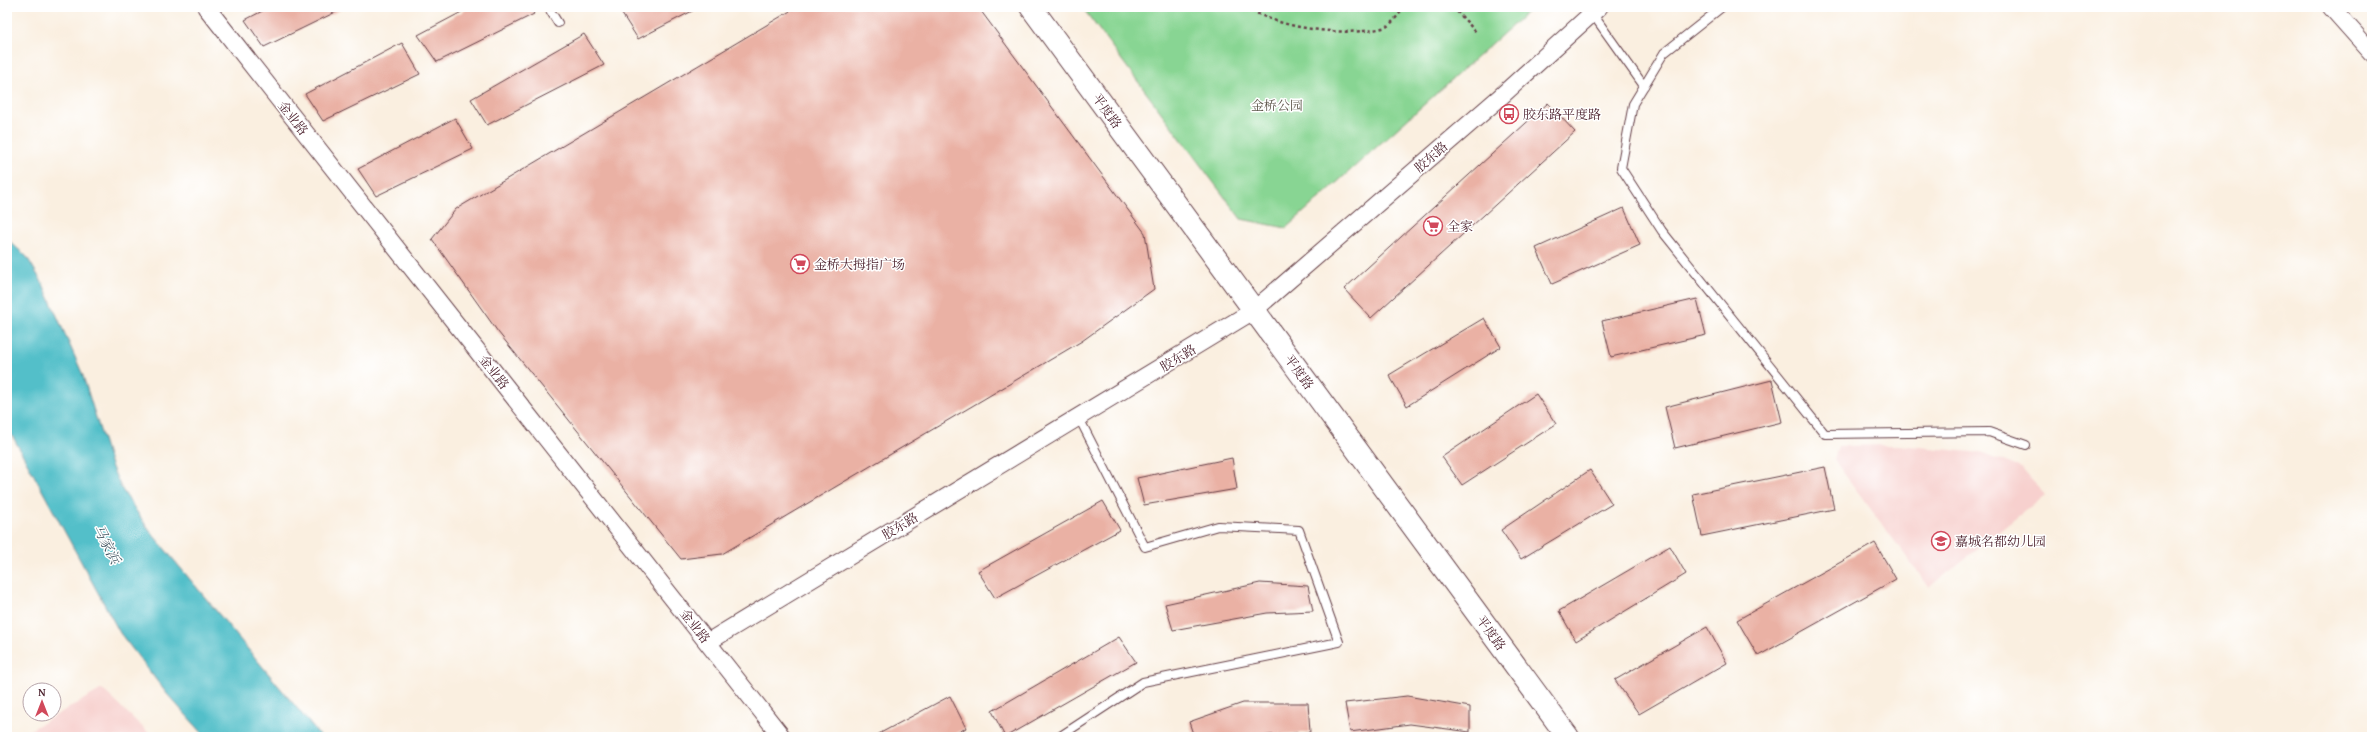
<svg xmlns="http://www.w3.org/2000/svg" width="2379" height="744" viewBox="0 0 2379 744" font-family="'Gentium Book Plus','Noto Serif SC',serif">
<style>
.built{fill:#f7d0ce}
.green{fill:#88d593;stroke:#697a5f}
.water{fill:#52bfc9;stroke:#4e6f7a}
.building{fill:#eab1a4}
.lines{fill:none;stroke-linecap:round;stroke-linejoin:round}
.lane-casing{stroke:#643e46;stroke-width:10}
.street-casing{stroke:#643e46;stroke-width:19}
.secondary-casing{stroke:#643e46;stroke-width:24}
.path{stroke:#643e46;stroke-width:2.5;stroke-dasharray:3 3;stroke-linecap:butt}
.lane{stroke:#fff;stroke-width:8}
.street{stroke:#fff;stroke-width:17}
.secondary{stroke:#fff;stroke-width:22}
.labels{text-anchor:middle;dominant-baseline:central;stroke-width:3;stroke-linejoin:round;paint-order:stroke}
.park-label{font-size:13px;fill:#5d564a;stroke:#fff}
.street-label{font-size:13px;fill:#4a1f2b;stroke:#fff}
.poi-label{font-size:13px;fill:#4a1f2b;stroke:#fff;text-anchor:start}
.water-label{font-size:14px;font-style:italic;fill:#4d5f6a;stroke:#fff}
</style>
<rect width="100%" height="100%" fill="#fff"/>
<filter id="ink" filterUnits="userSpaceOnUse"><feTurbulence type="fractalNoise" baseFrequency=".025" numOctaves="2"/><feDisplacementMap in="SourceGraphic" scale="8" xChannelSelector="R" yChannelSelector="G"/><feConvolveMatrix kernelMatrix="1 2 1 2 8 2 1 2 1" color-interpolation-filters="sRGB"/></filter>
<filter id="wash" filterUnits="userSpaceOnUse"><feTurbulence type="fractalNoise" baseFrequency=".012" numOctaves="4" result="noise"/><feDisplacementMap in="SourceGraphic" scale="16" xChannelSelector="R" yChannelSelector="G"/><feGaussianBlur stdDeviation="0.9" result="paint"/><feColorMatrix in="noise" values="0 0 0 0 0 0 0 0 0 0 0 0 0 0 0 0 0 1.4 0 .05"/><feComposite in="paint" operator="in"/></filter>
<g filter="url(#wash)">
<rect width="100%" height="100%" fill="#faefe0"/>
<g class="built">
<path d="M 1898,445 L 1983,453 L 2021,468 L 2045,495 L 1929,587 L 1834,460 L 1838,446 Z"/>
<path d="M 102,689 L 153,737 L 18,737 Z"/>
</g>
<path class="green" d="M 1082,7 L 1533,7 L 1286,228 L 1241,219 Z"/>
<path class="water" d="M 7,239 L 27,257 L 43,284 L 82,373 L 111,465 L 121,488 L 149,530 L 321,737 L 206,737 L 167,694 L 120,633 L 7,426 Z"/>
<g id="blocks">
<g class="building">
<path d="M 270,7 L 346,7 L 264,47 L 245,20 Z"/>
<path d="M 471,7 L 530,7 L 534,14 L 437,62 L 418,35 Z"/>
<path d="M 634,7 L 700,7 L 638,39 L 622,14 Z"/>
<path d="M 797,7 L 978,7 L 1145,233 L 1154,289 L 1082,341 L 722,554 L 681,559 L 498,332 L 432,239 L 456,209 Z"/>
<path d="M 584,34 L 604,65 L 487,125 L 471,99 Z"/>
<path d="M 402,43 L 420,74 L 323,121 L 305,94 Z"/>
<path d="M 1548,103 L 1575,132 L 1371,318 L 1344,289 Z"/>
<path d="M 455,118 L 473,149 L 376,196 L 358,169 Z"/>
<path d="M 1624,208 L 1640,245 L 1552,284 L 1536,248 Z"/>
<path d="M 1697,299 L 1706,335 L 1611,357 L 1602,321 Z"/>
<path d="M 1484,318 L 1501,347 L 1407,406 L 1389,375 Z"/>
<path d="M 1772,380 L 1782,422 L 1675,448 L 1665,407 Z"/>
<path d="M 1536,394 L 1556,424 L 1462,485 L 1442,457 Z"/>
<path d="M 1232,458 L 1237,489 L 1144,505 L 1137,478 Z"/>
<path d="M 1825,467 L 1834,509 L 1702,536 L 1693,494 Z"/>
<path d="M 1590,470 L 1612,504 L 1521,559 L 1501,530 Z"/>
<path d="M 1103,501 L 1120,530 L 995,598 L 978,571 Z"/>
<path d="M 1875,543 L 1896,579 L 1758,656 L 1737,620 Z"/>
<path d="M 1670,546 L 1686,574 L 1576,641 L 1559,611 Z"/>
<path d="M 1260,583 L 1308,586 L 1313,611 L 1267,613 L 1173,630 L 1165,604 Z"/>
<path d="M 1707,627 L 1727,663 L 1639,714 L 1615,680 Z"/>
<path d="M 1119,637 L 1136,662 L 1005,737 L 992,711 Z"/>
<path d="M 950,696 L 966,728 L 950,737 L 873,737 Z"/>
<path d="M 1407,696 L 1470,707 L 1470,732 L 1410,724 L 1350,732 L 1345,703 Z"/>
<path d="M 1243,703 L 1308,703 L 1310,732 L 1246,737 L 1194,737 L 1189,722 Z"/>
</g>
</g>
</g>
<g filter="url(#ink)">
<use href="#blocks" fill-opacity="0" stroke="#643e46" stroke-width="1"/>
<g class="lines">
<g class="lane-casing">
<g id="lane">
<path d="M 548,7 L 558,23"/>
<path d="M 1722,7 L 1664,53 L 1633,104 L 1621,168 L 1662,231 L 1825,434 L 1989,432 L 2026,445"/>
<path d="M 1592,13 L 1644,86"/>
<path d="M 1059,737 L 1143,682 L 1339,642 L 1299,530 L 1218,526 L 1145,547 L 1079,418"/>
</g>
</g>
<g class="street-casing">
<g id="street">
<path d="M 206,7 L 782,737"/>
<path d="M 2331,7 L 2372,53"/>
<path d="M 708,642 L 1253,311 L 1498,99 L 1599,7"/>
</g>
</g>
<g class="secondary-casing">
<path id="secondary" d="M 1031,7 L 1568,737"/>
</g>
<g class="path">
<path d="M 1247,7 C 1276,29 1351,38 1386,27 C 1392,24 1400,12 1405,7"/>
<path d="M 1453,7 L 1477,33"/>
</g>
<use href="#lane" class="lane"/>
<use href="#street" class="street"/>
<use href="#secondary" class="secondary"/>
</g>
</g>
<defs>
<g id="bus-ring" transform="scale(1)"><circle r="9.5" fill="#fff" stroke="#d1495b" stroke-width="1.5"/><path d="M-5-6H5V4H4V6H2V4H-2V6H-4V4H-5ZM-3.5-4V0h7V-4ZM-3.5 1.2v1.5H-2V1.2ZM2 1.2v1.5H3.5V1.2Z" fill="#d1495b"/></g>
<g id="supermarket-ring" transform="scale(1)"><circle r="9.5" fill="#fff" stroke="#d1495b" stroke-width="1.5"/><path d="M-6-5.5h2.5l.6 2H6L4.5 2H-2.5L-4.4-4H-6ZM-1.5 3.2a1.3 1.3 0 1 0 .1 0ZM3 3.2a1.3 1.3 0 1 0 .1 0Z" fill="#d1495b"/></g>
<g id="school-ring" transform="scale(1)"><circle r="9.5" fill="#fff" stroke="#d1495b" stroke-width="1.5"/><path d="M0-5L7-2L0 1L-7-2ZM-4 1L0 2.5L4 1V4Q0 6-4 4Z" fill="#d1495b"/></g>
</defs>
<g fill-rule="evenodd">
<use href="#bus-ring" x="1509" y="114"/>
<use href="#supermarket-ring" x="1433" y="226"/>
<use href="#supermarket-ring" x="800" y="264"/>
<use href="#school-ring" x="1941" y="541"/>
</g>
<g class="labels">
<g class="park-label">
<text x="1277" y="105">金桥公园</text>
</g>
<g class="street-label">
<text transform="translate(1107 111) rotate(54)">平度路</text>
<text transform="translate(293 118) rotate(52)">金业路</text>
<text transform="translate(1431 157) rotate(-41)">胶东路</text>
<text transform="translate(1178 358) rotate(-31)">胶东路</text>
<text transform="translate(494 372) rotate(52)">金业路</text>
<text transform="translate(1299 372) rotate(54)">平度路</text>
<text transform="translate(900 526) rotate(-31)">胶东路</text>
<text transform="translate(695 626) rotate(52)">金业路</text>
<text transform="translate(1491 633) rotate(54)">平度路</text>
</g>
<g class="poi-label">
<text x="1523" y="114">胶东路平度路</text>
<text x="1447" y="226">全家</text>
<text x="814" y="264">金桥大拇指广场</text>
<text x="1955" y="541">嘉城名都幼儿园</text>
</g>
<g class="water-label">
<text transform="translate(107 544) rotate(63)">马家浜</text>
</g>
</g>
<rect width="2379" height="744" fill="none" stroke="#fff" stroke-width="24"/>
<g transform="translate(42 702)"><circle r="19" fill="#ffffff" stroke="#b7a5aa"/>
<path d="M0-3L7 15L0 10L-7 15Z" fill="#d1495b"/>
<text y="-6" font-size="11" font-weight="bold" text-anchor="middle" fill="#4a1f2b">N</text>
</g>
</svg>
